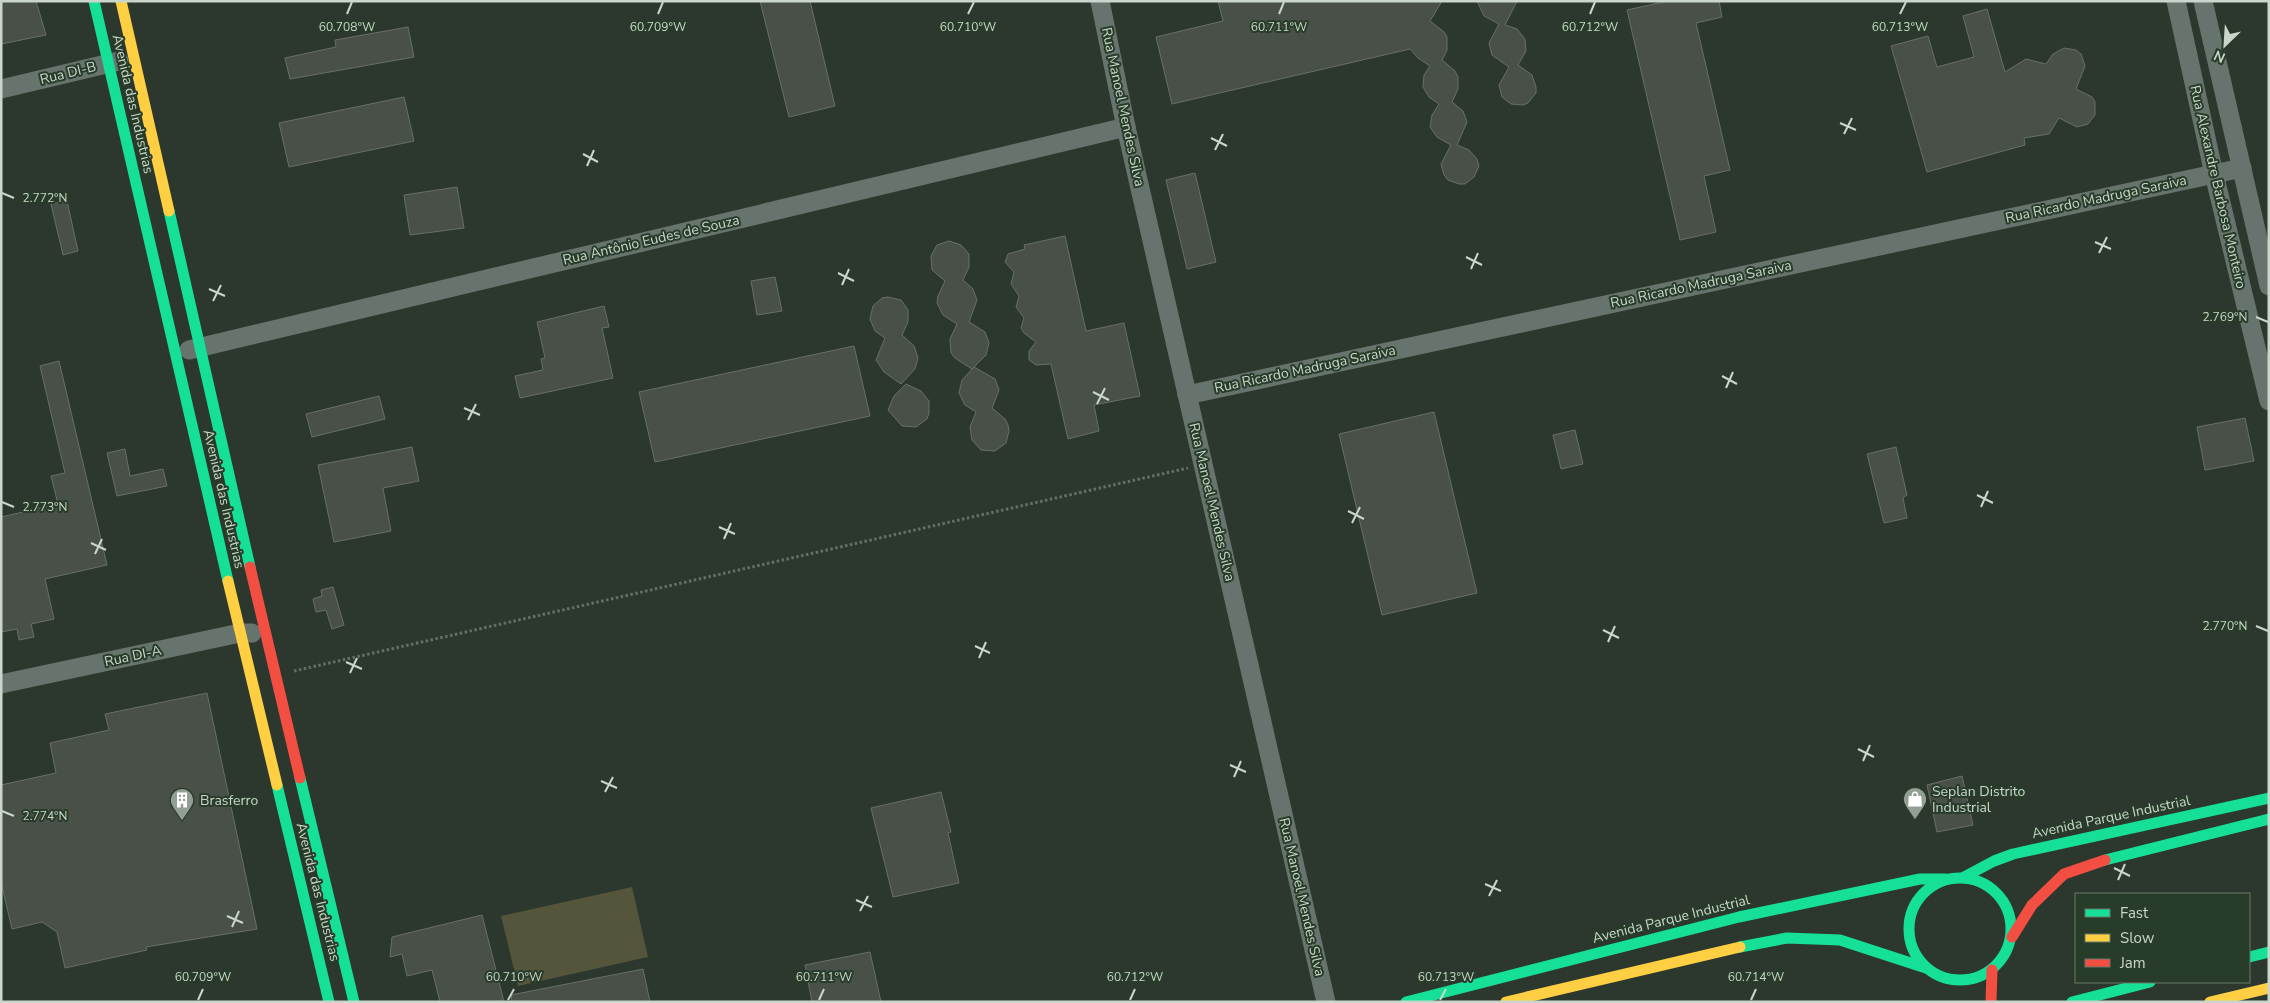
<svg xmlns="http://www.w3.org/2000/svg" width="2270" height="1003" viewBox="0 0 2270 1003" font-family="'Nunito Sans',sans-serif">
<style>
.green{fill:#55553b}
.building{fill:#495047;stroke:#687066}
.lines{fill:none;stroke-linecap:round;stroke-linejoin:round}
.path{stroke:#656f6a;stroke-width:3;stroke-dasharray:2.5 2.5;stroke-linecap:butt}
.street{stroke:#66746d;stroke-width:19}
.fast{stroke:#16e098;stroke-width:11}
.slow{stroke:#ffcf43;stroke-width:11}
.jam{stroke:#f24e42;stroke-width:11}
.ticks{fill:none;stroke:#cad6cb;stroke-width:2}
.labels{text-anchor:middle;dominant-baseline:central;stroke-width:4;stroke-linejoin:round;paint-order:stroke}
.street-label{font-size:14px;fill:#cad6cb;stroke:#283c2a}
.poi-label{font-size:14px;fill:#cad6cb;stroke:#283c2a;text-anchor:start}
.ticks-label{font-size:12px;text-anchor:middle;fill:#cad6cb;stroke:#283c2a;stroke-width:4;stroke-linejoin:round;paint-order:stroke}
</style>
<rect width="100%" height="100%" fill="#2c382e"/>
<path class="green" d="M 632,887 L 648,957 L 518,986 L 501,916 Z"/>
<g class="building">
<path d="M 1,1 L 36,1 L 46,35 L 1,44 Z"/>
<path d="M 760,1 L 810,1 L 835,106 L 789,117 Z"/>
<path d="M 1218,1 L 1442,1 L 1430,21 L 1444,32 L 1447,37 L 1447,50 L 1442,60 L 1455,71 L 1458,77 L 1458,89 L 1452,102 L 1463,111 L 1467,122 L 1457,145 L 1469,150 L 1477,159 L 1479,166 L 1474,177 L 1465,184 L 1459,184 L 1448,180 L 1444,175 L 1441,164 L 1451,145 L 1437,137 L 1430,127 L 1432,115 L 1439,104 L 1429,97 L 1423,87 L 1424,75 L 1430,66 L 1418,58 L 1410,49 L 1172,104 L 1156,37 L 1223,21 Z"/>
<path d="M 1477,1 L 1517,1 L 1505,25 L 1517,29 L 1525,39 L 1526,51 L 1518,65 L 1532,75 L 1536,87 L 1536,93 L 1528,103 L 1523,105 L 1511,104 L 1502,97 L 1499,85 L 1509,67 L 1492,55 L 1489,43 L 1499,24 L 1484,16 Z"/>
<path d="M 1668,1 L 1719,1 L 1722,17 L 1696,23 L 1730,170 L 1704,176 L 1716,232 L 1680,240 L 1627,10 Z"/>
<path d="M 1987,9 L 2005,72 L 2026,59 L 2046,64 L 2053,54 L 2064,48 L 2076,50 L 2081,54 L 2085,66 L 2076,89 L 2092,97 L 2095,102 L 2095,115 L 2088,124 L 2077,127 L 2059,118 L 2049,134 L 2024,138 L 2025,145 L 1927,172 L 1891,46 L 1928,36 L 1937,67 L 1974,57 L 1963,16 Z"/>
<path d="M 408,27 L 414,57 L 290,79 L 285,58 L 336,47 L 335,40 Z"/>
<path d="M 404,97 L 414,141 L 289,167 L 279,123 Z"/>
<path d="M 1195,173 L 1216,262 L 1187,269 L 1166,180 Z"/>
<path d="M 457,187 L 464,228 L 410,235 L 404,195 Z"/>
<path d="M 67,201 L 78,251 L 63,255 L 51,204 Z"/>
<path d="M 1065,236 L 1086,331 L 1124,323 L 1140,396 L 1094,405 L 1099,431 L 1068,439 L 1051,364 L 1036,365 L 1029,360 L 1029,351 L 1036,342 L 1024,333 L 1021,328 L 1024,318 L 1016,307 L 1019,296 L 1011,284 L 1014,272 L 1005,262 L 1008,254 L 1025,249 L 1024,245 Z"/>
<path d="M 949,241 L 961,245 L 969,254 L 969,267 L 963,280 L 973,289 L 977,300 L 969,322 L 985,332 L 989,343 L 986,355 L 972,369 L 955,358 L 951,353 L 950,339 L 957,324 L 943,315 L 937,303 L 938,296 L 945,281 L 932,270 L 931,256 L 937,245 Z"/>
<path d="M 775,277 L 782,311 L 757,315 L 751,281 Z"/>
<path d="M 888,297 L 901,300 L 908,310 L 908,322 L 902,335 L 914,346 L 918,358 L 915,369 L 901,384 L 884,372 L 876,360 L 885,338 L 875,331 L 870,319 L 873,306 L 882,298 Z"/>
<path d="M 604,306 L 609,327 L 602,328 L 613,378 L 520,398 L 515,376 L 543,370 L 541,359 L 545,358 L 537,322 Z"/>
<path d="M 854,346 L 870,416 L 655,462 L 639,392 Z"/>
<path d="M 59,361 L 107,565 L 45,579 L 54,619 L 31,624 L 34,637 L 19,640 L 17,629 L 1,632 L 1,517 L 58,504 L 51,476 L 65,473 L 40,366 Z"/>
<path d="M 974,367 L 995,379 L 999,390 L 992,408 L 1005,419 L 1008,425 L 1009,431 L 1006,443 L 995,451 L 981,450 L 972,440 L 970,427 L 976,412 L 965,405 L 959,393 L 962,380 Z"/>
<path d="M 906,384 L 921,391 L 929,401 L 929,413 L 927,419 L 916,427 L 902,426 L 888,410 L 894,396 Z"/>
<path d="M 379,396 L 385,419 L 312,437 L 306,414 Z"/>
<path d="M 1434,412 L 1477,593 L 1382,615 L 1339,434 Z"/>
<path d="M 2245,418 L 2254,461 L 2205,470 L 2197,427 Z"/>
<path d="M 1575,430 L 1583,464 L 1561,469 L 1553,435 Z"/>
<path d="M 412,447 L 419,481 L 383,488 L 391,531 L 334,542 L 318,465 Z"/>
<path d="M 1896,447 L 1907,495 L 1903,498 L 1907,518 L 1884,523 L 1867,454 Z"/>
<path d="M 125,449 L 130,476 L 163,469 L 167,486 L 117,496 L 107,453 Z"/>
<path d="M 333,587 L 344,625 L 332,629 L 326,610 L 316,612 L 313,599 L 322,596 L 321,590 Z"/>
<path d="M 207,693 L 257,929 L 146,947 L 147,950 L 65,968 L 57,932 L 42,922 L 12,929 L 1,882 L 1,785 L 56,773 L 50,743 L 109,730 L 105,714 Z"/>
<path d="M 1962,776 L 1973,825 L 1937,832 L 1927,785 Z"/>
<path d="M 941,792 L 951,832 L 948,833 L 959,883 L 893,897 L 871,808 Z"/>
<path d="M 482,915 L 504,1002 L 440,1002 L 432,970 L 407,976 L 402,954 L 390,957 L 392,937 Z"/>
<path d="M 870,952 L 881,1002 L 812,1002 L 805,965 Z"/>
<path d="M 643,969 L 650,1002 L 512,1002 L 511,995 Z"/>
</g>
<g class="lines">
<path class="path" d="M 294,671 L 1188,468"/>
<g class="street">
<path d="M 1100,1 L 1126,127 L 1326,1002"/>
<path d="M 2176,1 L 2214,174 L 2269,401"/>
<path d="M 2203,1 L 2269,286"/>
<path d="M 1,89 L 119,61"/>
<path d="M 189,350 L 1126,127"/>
<path d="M 1187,395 L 2242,168"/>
<path d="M 1,684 L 240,633 L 252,633"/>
</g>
<g class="fast">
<path d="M 94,1 L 228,581"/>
<path d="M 169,211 L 250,567"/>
<path d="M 300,778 L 354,1002"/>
<path d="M 277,785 L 329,1002"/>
<path d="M 2105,860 L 2269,819"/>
<path d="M 1964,877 L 1994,861 L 2013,854 L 2269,798"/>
<circle cx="1960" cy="929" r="51"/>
<path d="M 1740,947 L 1787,938 L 1840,940 L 1926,968"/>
<path d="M 2249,957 L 2269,952"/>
<path d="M 1406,1002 L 1739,917 L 1920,879 L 1946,879"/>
<path d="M 2072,1002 L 2150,982"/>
</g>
<g class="slow">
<path d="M 121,1 L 169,211"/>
<path d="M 228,581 L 277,785"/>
<path d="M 1506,1002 L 1740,947"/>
<path d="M 2210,1002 L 2269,988"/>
</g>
<g class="jam">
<path d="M 250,567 L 300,778"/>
<path d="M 2012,937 L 2032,905 L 2064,874 L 2105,860"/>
<path d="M 1991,1002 L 1992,970"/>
</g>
</g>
<path class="ticks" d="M 347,14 L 352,2M 658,14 L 663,2M 968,14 L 974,2M 1279,14 L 1284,2M 1590,14 L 1595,2M 1900,14 L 1906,2M 1840,123 L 1856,130M 1844,134 L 1852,118M 1211,138 L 1227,146M 1215,150 L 1223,134M 583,154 L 598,162M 587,166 L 594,150M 2,193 L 14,198M 2095,242 L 2111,249M 2099,253 L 2107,237M 1466,257 L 1482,265M 1471,269 L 1478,253M 838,273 L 854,281M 842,285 L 849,269M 209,289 L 225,296M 213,301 L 221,285M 2256,317 L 2268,322M 1722,376 L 1737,384M 1726,388 L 1733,372M 1093,392 L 1109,400M 1097,404 L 1105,388M 464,408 L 480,415M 468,420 L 476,404M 1977,495 L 1993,503M 2,502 L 14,507M 1981,507 L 1988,491M 1348,511 L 1364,519M 1352,523 L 1360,507M 719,527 L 735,534M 724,539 L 731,523M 91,543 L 106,550M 95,554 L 102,539M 2256,626 L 2268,631M 1603,630 L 1619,638M 1608,642 L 1615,626M 975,646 L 990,653M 979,658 L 986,642M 346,662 L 362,669M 350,673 L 357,658M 1858,749 L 1874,757M 1863,761 L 1870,745M 1230,765 L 1246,772M 1234,777 L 1241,761M 601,781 L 617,788M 605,792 L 613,777M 2,811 L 14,816M 2114,868 L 2130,876M 2118,880 L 2125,864M 1485,884 L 1501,891M 1489,896 L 1497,880M 856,900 L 872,907M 860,911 L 868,896M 227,916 L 243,923M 232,927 L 239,911M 198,1000 L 203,989M 508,1000 L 514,989M 819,1000 L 824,989M 1130,1000 L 1135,989M 1440,1000 L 1446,989M 1751,1000 L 1756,989"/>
<defs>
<g id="shop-pin" transform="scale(1.25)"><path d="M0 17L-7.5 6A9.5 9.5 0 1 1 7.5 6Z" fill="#939f94" stroke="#283c2a"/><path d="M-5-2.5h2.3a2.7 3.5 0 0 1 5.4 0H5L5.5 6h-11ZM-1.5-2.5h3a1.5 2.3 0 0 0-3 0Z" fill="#fff"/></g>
<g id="building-pin" transform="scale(1.25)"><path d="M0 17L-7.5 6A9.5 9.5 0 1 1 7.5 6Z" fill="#939f94" stroke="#283c2a"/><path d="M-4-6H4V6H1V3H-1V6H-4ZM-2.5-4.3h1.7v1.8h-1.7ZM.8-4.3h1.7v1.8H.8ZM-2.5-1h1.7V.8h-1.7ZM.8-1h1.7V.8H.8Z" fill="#fff"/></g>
</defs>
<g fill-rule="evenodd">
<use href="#shop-pin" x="1915" y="799"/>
<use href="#building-pin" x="182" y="800"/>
</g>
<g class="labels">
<g class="street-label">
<text transform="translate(68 73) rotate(-14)">Rua DI-B</text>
<text transform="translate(133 104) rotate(77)">Avenida das Industrias</text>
<text transform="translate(1123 107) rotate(78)">Rua Manoel Mendes Silva</text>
<text transform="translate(2218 187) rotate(77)">Rua Alexandre Barbosa Monteiro</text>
<text transform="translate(2096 199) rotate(-12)">Rua Ricardo Madruga Saraiva</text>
<text transform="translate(651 240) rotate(-13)">Rua Antônio Eudes de Souza</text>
<text transform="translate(1701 284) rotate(-12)">Rua Ricardo Madruga Saraiva</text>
<text transform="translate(1305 369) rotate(-12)">Rua Ricardo Madruga Saraiva</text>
<text transform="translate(224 499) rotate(77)">Avenida das Industrias</text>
<text transform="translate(1212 502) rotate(77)">Rua Manoel Mendes Silva</text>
<text transform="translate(133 656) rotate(-12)">Rua DI-A</text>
<text transform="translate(2111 817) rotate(-12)">Avenida Parque Industrial</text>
<text transform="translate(318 892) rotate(76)">Avenida das Industrias</text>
<text transform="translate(1302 897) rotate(77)">Rua Manoel Mendes Silva</text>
<text transform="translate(1671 919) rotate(-14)">Avenida Parque Industrial</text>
</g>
<g class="poi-label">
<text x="1932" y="791">Seplan Distrito<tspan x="1932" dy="16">Industrial</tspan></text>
<text x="200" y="800">Brasferro</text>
</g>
</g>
<g class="ticks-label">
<text x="347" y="31">60.708°W</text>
<text x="658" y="31">60.709°W</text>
<text x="968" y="31">60.710°W</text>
<text x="1279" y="31">60.711°W</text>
<text x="1590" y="31">60.712°W</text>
<text x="1900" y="31">60.713°W</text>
<text x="45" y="202">2.772°N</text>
<text x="2225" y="321">2.769°N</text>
<text x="45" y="511">2.773°N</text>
<text x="2225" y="630">2.770°N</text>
<text x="45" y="820">2.774°N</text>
<text x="203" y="981">60.709°W</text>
<text x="514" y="981">60.710°W</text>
<text x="824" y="981">60.711°W</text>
<text x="1135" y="981">60.712°W</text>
<text x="1446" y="981">60.713°W</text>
<text x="1756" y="981">60.714°W</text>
</g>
<rect width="2270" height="1003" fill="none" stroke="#cad6cb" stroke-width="5"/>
<rect x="2075" y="893" width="175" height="90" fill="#283c2a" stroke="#697a6a"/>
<rect x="2085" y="909" width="25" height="8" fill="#16e098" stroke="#697a6a"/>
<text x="2120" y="918" font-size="15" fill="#cad6cb">Fast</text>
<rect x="2085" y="934" width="25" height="8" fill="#ffcf43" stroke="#697a6a"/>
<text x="2120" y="943" font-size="15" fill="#cad6cb">Slow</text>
<rect x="2085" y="959" width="25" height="8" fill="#f24e42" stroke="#697a6a"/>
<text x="2120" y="968" font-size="15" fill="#cad6cb">Jam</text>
<g transform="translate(2225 45) rotate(205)" stroke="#283c2a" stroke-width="4" paint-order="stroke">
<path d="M0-4L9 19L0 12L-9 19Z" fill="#cad6cb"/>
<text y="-8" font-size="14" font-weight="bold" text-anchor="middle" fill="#cad6cb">N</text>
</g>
</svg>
